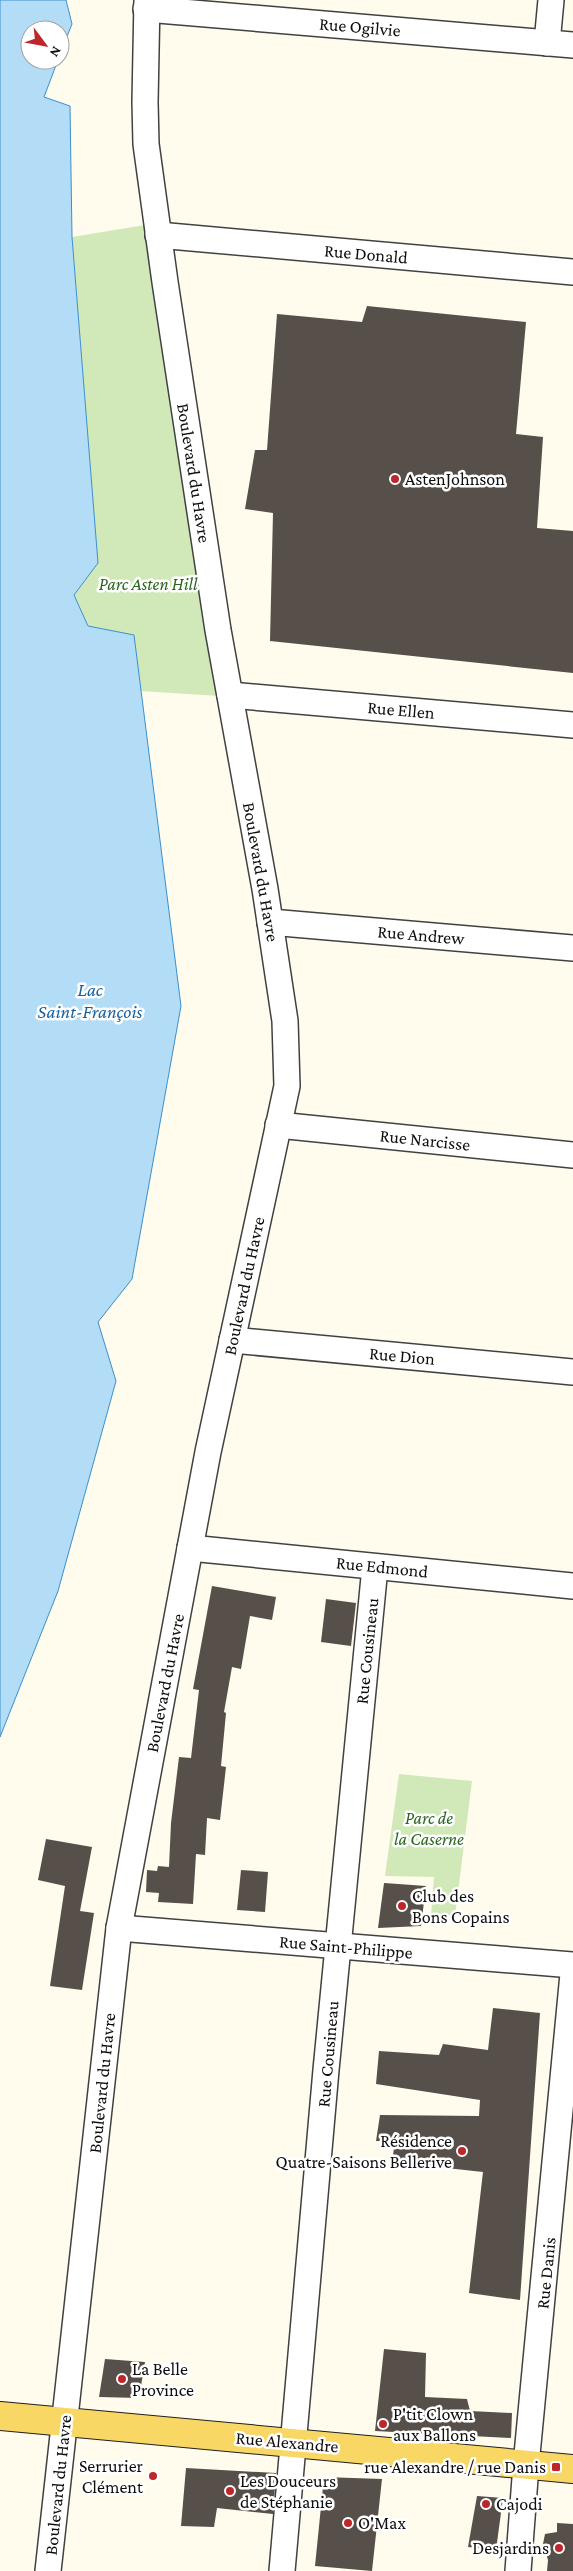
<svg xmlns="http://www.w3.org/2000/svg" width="573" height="2571" viewBox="0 0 573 2571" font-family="'Crimson Pro',serif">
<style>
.green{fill:#d1e9b8}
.water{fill:#b3dcf6;stroke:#3a90cd}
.building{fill:#564f4a}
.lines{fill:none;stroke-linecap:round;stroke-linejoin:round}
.minor-casing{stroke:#414141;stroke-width:28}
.major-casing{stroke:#1f1f1f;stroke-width:30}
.minor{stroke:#fff;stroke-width:25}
.major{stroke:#f8d765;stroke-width:28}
.poi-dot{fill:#bd262a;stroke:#fff;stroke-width:2}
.labels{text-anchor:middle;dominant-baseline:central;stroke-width:5;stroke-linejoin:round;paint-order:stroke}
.street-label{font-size:18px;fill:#0e0e0e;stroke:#fff}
.poi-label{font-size:18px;fill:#0e0e0e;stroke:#fff;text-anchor:start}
.park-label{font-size:18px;font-style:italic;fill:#2b651e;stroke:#fff}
.water-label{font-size:19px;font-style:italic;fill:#17619f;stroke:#fff}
</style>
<rect width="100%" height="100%" fill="#fffcee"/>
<g class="green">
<path d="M 145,225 L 220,696 L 141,691 L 134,635 L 88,626 L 74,595 L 98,563 L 72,237 Z"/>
<path d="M 399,1774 L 472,1781 L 455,1916 L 431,1915 L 434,1877 L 385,1876 Z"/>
</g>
<path class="water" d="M 0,0 L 66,0 L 72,24 L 60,54 L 60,30 L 30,30 L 30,60 L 58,60 L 44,97 L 70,106 L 72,237 L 98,563 L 74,595 L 88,626 L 134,635 L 181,1006 L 132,1279 L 98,1322 L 116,1381 L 58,1591 L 0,1737 Z"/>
<g class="building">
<path d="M 367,306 L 526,322 L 516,434 L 543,437 L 537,528 L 573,531 L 573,673 L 270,641 L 273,513 L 245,509 L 255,450 L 267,450 L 277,314 L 362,322 Z"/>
<path d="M 212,1586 L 276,1597 L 272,1620 L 250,1616 L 241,1669 L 232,1667 L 224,1712 L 226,1713 L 221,1766 L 226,1767 L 220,1820 L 207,1818 L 205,1855 L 196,1854 L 193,1904 L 158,1902 L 159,1893 L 146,1892 L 147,1870 L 157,1871 L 158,1866 L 169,1867 L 171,1823 L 179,1757 L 191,1758 L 199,1690 L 193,1689 Z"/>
<path d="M 326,1599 L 356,1603 L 351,1646 L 321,1642 Z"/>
<path d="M 46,1839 L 92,1847 L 80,1911 L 94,1913 L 82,1990 L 50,1986 L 65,1886 L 38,1880 Z"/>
<path d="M 241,1870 L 268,1872 L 265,1912 L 237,1910 Z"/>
<path d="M 384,1883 L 426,1886 L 421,1926 L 378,1928 Z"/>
<path d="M 493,2008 L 540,2013 L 520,2300 L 469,2293 L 483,2172 L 392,2162 L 395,2141 L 376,2141 L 380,2115 L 479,2116 L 480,2100 L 376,2084 L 379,2051 L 439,2055 L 443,2044 L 488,2050 Z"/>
<path d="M 384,2349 L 426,2353 L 425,2397 L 467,2399 L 470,2411 L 512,2413 L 511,2438 L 375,2431 Z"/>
<path d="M 105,2359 L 145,2362 L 139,2398 L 99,2397 Z"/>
<path d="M 186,2468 L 276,2473 L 273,2514 L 217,2508 L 214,2527 L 181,2526 Z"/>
<path d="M 324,2477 L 382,2479 L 372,2571 L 315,2566 Z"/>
<path d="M 477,2496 L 503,2498 L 496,2550 L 468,2547 Z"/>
<path d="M 557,2523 L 573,2524 L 573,2571 L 547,2571 L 548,2560 L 543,2544 L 545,2534 L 557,2532 Z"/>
</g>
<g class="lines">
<g class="minor-casing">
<g id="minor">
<path d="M 146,9 L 573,45"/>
<path d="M 547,43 L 551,0"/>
<path d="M 158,235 L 573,272"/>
<path d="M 230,695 L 573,725"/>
<path d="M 270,922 L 573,948"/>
<path d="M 278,1125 L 573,1155"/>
<path d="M 232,1340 L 573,1372"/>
<path d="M 190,1548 L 573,1586"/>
<path d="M 119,1928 L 573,1965"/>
<path d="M 48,2571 L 119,1928 L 208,1452 L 287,1086 L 285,1021 L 265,889 L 218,630 L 165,282 L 146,144 L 145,102 L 147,0"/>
<path d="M 282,2571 L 326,2070 L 375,1567"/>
<path d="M 518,2571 L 526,2465 L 573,1974"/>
</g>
</g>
<g class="major-casing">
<path id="major" d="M 0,2416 L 573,2469"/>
</g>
<use href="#minor" class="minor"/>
<use href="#major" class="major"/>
</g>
<g class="poi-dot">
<circle cx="395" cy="479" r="5"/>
<circle cx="402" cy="1906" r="5"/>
<circle cx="462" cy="2151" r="5"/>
<circle cx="122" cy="2379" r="5"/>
<circle cx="383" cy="2424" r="5"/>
<rect x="551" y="2462" width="10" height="10" rx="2.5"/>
<circle cx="153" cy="2476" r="5"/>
<circle cx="230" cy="2491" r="5"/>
<circle cx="486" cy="2504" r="5"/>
<circle cx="348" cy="2523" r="5"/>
<circle cx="559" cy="2548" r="5"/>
</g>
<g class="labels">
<g class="street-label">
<text transform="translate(360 27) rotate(5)">Rue Ogilvie</text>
<text transform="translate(366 254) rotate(5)">Rue Donald</text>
<text transform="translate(194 473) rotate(81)">Boulevard du Havre</text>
<text transform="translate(401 710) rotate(5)">Rue Ellen</text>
<text transform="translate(261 872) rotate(80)">Boulevard du Havre</text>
<text transform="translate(421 935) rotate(5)">Rue Andrew</text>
<text transform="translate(425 1140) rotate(6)">Rue Narcisse</text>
<text transform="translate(244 1286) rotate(-78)">Boulevard du Havre</text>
<text transform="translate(402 1356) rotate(5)">Rue Dion</text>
<text transform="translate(382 1567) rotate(6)">Rue Edmond</text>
<text transform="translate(367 1651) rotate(-84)">Rue Cousineau</text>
<text transform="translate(165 1683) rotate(-79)">Boulevard du Havre</text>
<text transform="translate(346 1947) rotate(5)">Rue Saint-Philippe</text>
<text transform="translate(328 2054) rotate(-85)">Rue Cousineau</text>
<text transform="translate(102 2083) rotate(-84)">Boulevard du Havre</text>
<text transform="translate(546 2273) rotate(-84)">Rue Danis</text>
<text transform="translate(287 2442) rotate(5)">Rue Alexandre</text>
<text transform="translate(58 2485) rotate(-84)">Boulevard du Havre</text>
</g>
<g class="poi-label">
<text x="405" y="479">AstenJohnson</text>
<text x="412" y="1896">Club des<tspan x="412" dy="21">Bons Copains</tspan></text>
<text x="452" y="2141" text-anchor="end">Résidence<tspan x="452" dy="21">Quatre-Saisons Bellerive</tspan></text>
<text x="132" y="2369">La Belle<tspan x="132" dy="21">Province</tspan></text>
<text x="393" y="2414">P'tit Clown<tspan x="393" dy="21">aux Ballons</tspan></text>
<text x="143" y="2466" text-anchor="end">Serrurier<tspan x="143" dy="21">Clément</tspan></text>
<text x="546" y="2467" text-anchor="end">rue Alexandre / rue Danis</text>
<text x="240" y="2481">Les Douceurs<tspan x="240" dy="21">de Stéphanie</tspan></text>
<text x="496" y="2504">Cajodi</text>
<text x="358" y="2523">O'Max</text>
<text x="549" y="2548" text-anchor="end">Desjardins</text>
</g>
<g class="park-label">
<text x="148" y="584">Parc Asten Hill</text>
<text x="429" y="1818">Parc de<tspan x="429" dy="21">la Caserne</tspan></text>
</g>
<g class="water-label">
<text x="90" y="989">Lac<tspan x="90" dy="22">Saint-François</tspan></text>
</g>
</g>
<g transform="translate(45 45) rotate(122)"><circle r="24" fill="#ffffff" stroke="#9f9f9f"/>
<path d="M0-4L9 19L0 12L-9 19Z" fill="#bd262a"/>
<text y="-8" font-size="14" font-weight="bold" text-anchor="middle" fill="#0e0e0e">N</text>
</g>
</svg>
